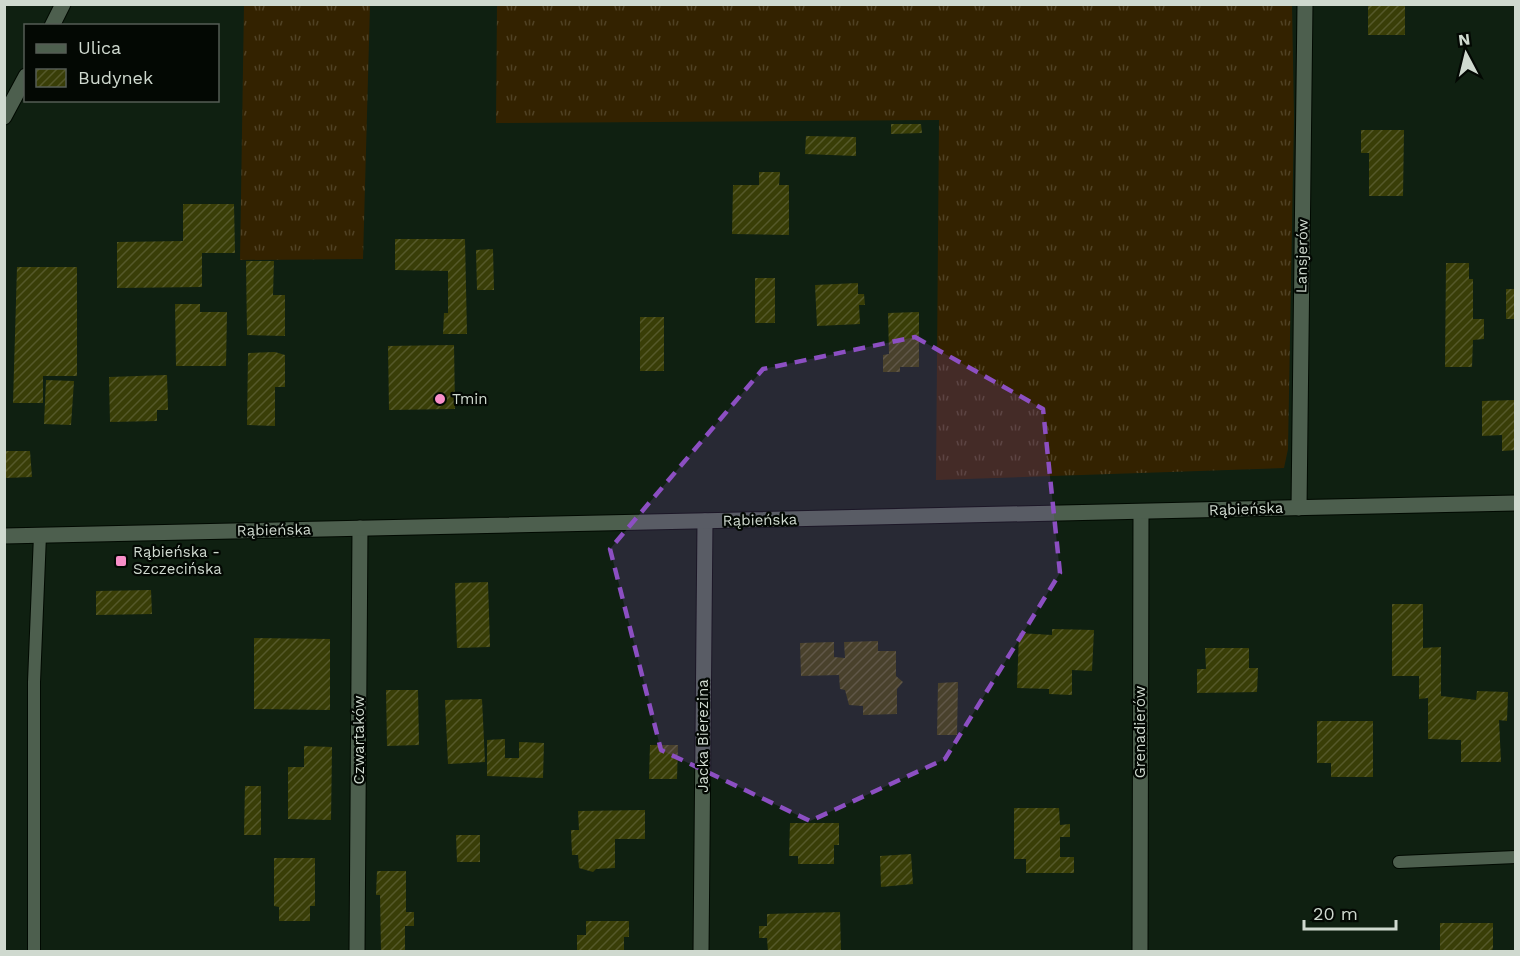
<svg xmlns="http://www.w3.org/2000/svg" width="1520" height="956" viewBox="0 0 1520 956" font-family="'Work Sans',sans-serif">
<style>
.grass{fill:url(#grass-tufts)}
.building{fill:url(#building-hatch)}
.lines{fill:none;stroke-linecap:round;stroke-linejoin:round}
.service-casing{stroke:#000901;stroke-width:14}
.minor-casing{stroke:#000901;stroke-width:17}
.tertiary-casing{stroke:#000901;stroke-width:17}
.secondary-casing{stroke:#000901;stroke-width:17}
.service{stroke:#4d5f4e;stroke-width:12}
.minor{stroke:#4d5f4e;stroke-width:15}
.tertiary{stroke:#4d5f4e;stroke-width:15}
.secondary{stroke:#4d5f4e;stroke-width:15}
.marked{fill:#8c4fc2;fill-opacity:0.2;stroke:#8c4fc2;stroke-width:4.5;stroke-dasharray:12 8;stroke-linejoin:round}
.poi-dot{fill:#f98fc9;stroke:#030803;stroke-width:2}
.labels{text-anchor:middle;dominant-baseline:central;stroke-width:4.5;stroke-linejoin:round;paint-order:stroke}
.street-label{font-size:15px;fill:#cfd9cf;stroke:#030803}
.poi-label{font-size:15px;fill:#cfd9cf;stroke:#030803;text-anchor:start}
</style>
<defs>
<pattern id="grass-tufts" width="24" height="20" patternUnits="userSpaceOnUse" patternTransform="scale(1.5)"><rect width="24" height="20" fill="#320"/><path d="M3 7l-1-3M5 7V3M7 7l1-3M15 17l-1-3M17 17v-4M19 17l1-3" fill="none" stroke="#504224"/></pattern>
<pattern id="building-hatch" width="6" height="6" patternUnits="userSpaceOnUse" patternTransform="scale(1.5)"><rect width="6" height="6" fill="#393e07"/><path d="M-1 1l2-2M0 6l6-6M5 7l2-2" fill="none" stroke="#55592a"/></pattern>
</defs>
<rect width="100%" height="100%" fill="#0f2011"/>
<g class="grass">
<path d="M 244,5 L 370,5 L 363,259 L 240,260 Z"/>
<path d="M 497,5 L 1292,5 L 1294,117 L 1288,449 L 1284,468 L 936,480 L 939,120 L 496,123 Z"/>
</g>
<g class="building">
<rect x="1368" y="4" width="37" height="31"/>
<path d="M 891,124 L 921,124 L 922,133 L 891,134 Z"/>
<path d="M 1361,130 L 1404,130 L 1403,196 L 1369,196 L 1369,153 L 1361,153 Z"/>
<path d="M 806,136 L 856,137 L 856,156 L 805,154 Z"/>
<path d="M 759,172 L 780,172 L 779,185 L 789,185 L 789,235 L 732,234 L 733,185 L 759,185 Z"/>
<path d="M 183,204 L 234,204 L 235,253 L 202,253 L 202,287 L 117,288 L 117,242 L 183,241 Z"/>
<path d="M 395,239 L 465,239 L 467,334 L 443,334 L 444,313 L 448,313 L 448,271 L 395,270 Z"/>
<path d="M 493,249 L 494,290 L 477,290 L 476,250 Z"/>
<path d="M 246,261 L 274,261 L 273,295 L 285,295 L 285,336 L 247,335 Z"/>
<path d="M 1446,263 L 1469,263 L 1469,279 L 1473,279 L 1473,319 L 1484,319 L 1484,339 L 1473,340 L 1472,367 L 1445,367 Z"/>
<path d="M 17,267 L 77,267 L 77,376 L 43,376 L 43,403 L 13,403 Z"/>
<rect x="755" y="278" width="20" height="45"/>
<path d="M 858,283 L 858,294 L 864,294 L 865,305 L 859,305 L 860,324 L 817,326 L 815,285 Z"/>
<rect x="1506" y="289" width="10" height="30"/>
<path d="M 175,304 L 200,304 L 200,312 L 227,312 L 226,366 L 176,366 Z"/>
<path d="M 919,312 L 919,367 L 900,367 L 900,372 L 883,372 L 883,355 L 889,354 L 888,313 Z"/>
<rect x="640" y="317" width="24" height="54"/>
<path d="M 454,345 L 455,409 L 389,410 L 388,346 Z"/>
<path d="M 275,352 L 285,355 L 285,387 L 275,387 L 275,426 L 247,425 L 248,353 Z"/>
<path d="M 167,375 L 168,410 L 157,410 L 157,421 L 110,422 L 109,377 Z"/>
<path d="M 46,380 L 74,381 L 71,425 L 44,424 Z"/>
<path d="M 1516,400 L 1516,450 L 1502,451 L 1502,435 L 1482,436 L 1482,401 Z"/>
<path d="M 4,451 L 30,451 L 32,477 L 4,478 Z"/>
<path d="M 488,582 L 490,647 L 457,648 L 455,583 Z"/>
<path d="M 151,590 L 152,614 L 96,615 L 96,591 Z"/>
<path d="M 1392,604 L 1423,604 L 1423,648 L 1441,647 L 1441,696 L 1476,700 L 1477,691 L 1508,692 L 1507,721 L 1499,720 L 1501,762 L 1461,762 L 1461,740 L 1428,739 L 1428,698 L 1419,699 L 1419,676 L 1392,676 Z"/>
<path d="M 1052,629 L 1094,630 L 1092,671 L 1072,670 L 1072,695 L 1049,694 L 1049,689 L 1017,688 L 1019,633 L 1052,635 Z"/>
<path d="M 254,638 L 330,639 L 330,710 L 254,709 Z"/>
<path d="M 878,641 L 878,651 L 896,651 L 896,676 L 903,682 L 897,689 L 897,714 L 863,715 L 863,706 L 849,705 L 845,690 L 840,689 L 839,675 L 801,676 L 800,643 L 834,642 L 834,657 L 845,658 L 844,642 Z"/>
<path d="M 1205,648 L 1249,648 L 1249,668 L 1258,668 L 1257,692 L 1197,693 L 1197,669 L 1206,669 Z"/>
<path d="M 958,682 L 957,735 L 937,735 L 938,683 Z"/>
<path d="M 386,690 L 418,690 L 419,745 L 387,746 Z"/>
<path d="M 482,699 L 485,762 L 448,764 L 445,700 Z"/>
<path d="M 1317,721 L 1373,721 L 1373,777 L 1331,777 L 1331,763 L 1317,763 Z"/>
<path d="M 505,739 L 505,758 L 519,758 L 519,742 L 544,743 L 543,778 L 487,776 L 487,740 Z"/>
<path d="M 650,745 L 678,745 L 677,779 L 649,779 Z"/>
<path d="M 304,746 L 332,747 L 331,820 L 288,819 L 288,767 L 304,767 Z"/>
<path d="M 245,786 L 261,786 L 261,835 L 244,835 Z"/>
<path d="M 1014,808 L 1059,808 L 1060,825 L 1070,824 L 1070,837 L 1060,837 L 1060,857 L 1074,857 L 1074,873 L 1026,873 L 1026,859 L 1014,859 Z"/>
<path d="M 645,810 L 645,839 L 615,839 L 615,868 L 596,869 L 593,872 L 579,868 L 578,855 L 572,855 L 571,830 L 579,830 L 578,811 Z"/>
<path d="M 790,823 L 839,823 L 839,845 L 834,845 L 834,864 L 798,864 L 798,856 L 789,856 Z"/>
<path d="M 456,835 L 480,835 L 480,862 L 457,862 Z"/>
<path d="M 911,854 L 913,884 L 881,887 L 880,856 Z"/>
<path d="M 274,858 L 315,858 L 315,906 L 310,906 L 310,921 L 279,921 L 279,907 L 274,906 Z"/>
<path d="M 377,871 L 406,871 L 406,912 L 414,912 L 414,926 L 405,926 L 405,952 L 381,952 L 380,895 L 376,895 Z"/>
<path d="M 840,912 L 841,952 L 768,952 L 767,938 L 759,938 L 759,926 L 767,926 L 767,914 Z"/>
<path d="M 586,921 L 629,921 L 629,937 L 624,937 L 624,952 L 577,952 L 577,935 L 586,935 Z"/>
<path d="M 1440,923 L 1493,923 L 1493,948 L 1491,952 L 1440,952 Z"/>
</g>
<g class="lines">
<g class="service-casing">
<g id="service">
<path d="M 1399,862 L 1516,857"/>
<path d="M 34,952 L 34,682 L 40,535"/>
</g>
</g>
<g class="minor-casing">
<g id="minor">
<path d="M 1299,508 L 1305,4"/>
<path d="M 357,952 L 360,528"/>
<path d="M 701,952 L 705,521"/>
<path d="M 1140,952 L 1141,512"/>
</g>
</g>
<g class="tertiary-casing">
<path id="tertiary" d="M 4,536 L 1516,503"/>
</g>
<g class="secondary-casing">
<g id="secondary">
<path d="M 52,26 L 63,4"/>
<path d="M 4,117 L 26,76"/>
</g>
</g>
<use href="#service" class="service"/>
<use href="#minor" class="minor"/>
<use href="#tertiary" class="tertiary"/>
<use href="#secondary" class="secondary"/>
</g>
<path class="marked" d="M 915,337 L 1043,409 L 1060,573 L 945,759 L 810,821 L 661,750 L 610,549 L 763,369 Z"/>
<g class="poi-dot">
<circle cx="440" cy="399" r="6"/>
<rect x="115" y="555" width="12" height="12" rx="3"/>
</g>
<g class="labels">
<g class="street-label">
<text transform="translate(1302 256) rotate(-89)">Lansjerów</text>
<text transform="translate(1246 509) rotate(-2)">Rąbieńska</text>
<text transform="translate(760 520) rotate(-1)">Rąbieńska</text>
<text transform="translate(274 530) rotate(-1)">Rąbieńska</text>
<text transform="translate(1140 732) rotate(-90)">Grenadierów</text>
<text transform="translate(703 736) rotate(-90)">Jacka Bierezina</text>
<text transform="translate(359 740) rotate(-90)">Czwartaków</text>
</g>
<g class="poi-label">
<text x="452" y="399">Tmin</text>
<text x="133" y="552">Rąbieńska -<tspan x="133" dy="17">Szczecińska</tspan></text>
</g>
</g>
<rect width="1520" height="956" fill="none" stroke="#cfd9cf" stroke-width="12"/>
<rect x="24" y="24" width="195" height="78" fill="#030803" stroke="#555c55" stroke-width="1.5"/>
<rect x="36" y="44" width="30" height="9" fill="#4d5f4e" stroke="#555c55" stroke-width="1.5"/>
<text x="78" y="54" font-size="18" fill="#cfd9cf">Ulica</text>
<rect x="36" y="69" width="30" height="18" fill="url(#building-hatch)" stroke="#555c55" stroke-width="1.5"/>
<text x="78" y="84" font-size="18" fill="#cfd9cf">Budynek</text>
<g transform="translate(1466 54) rotate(353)" stroke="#030803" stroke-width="4.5" paint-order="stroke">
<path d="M0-4.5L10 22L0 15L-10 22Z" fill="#cfd9cf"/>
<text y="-9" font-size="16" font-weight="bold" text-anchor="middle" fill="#cfd9cf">N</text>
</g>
<path d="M1304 920v9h92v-9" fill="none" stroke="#cfd9cf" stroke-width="3"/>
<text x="1313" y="920" font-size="18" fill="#cfd9cf" stroke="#030803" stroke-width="4.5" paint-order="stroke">20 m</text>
</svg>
